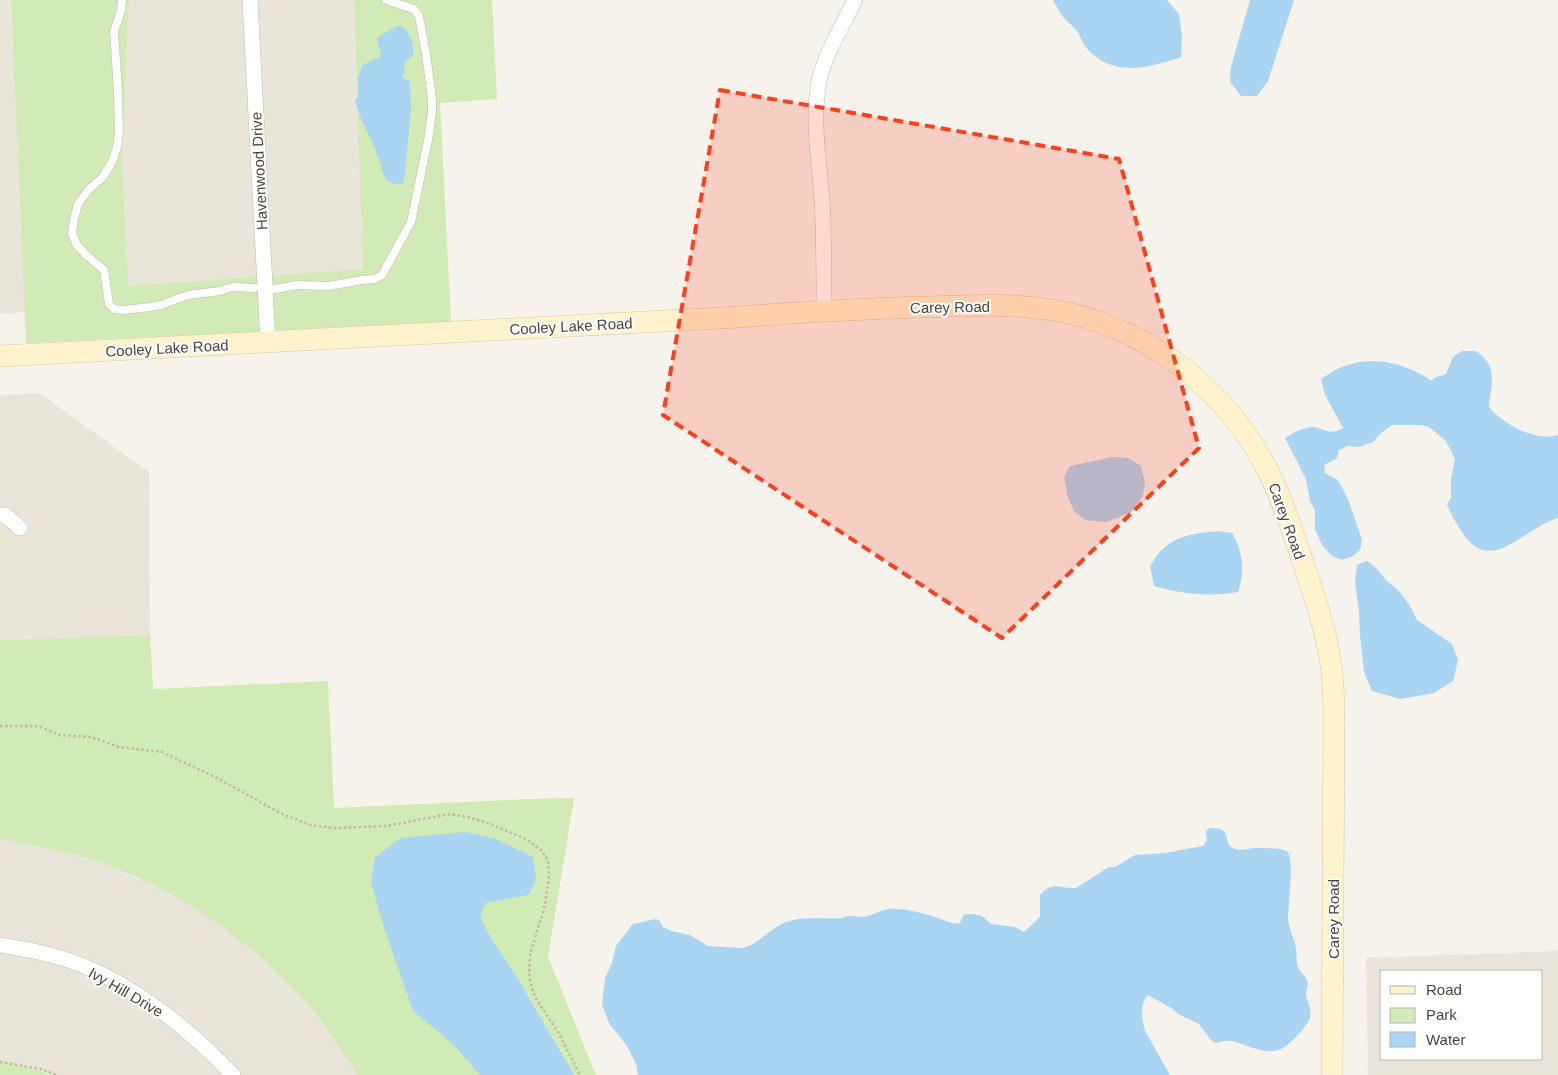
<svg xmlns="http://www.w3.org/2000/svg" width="1558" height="1075" viewBox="0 0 1558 1075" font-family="Arial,sans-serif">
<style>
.residential{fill:#eae5da;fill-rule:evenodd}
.green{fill:#d2eab5}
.water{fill:#a9d4f2}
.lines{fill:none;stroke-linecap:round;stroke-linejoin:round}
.lane-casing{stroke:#c2bbae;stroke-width:9}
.street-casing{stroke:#c2bbae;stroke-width:16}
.secondary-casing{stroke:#d6c79b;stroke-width:22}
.path{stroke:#c4b79f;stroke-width:2.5;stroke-dasharray:2.5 2.5;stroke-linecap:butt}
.lane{stroke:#fff;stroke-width:8}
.street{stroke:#fff;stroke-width:15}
.secondary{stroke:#fff3cd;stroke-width:21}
.marked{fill:#fc3f1d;fill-opacity:0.2;stroke:#fc3f1d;stroke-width:4;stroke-dasharray:10 6;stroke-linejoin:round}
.labels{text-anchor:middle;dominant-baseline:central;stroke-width:4;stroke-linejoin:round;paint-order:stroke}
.street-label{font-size:15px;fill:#4b4439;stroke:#fff}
</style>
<rect width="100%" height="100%" fill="#f6f3ec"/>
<g class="residential">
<path d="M 0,0 L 11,0 L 25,312 L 0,314 Z"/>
<path d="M 129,0 L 354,0 L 364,269 L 127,286 L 122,162 Z"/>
<path d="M 39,393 L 149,472 L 150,635 L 0,640 L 0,395 Z"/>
<path d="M 0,839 L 51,849 L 103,864 L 149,884 L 195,908 L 235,936 L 274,970 L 309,1006 L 340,1047 L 357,1075 L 52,1075 L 0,1059 Z"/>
<path d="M 1558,951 L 1558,1075 L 1368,1075 L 1366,958 ZM 1382,971 L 1542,971 L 1542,1059 L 1382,1059 Z"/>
</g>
<g class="green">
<path d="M 11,0 L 129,0 L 122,162 L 128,286 L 363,269 L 354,0 L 492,0 L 497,99 L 440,103 L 451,323 L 26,343 Z"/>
<path d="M 150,635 L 153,689 L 328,681 L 334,808 L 529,799 L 574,798 L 548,957 L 596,1075 L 357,1075 C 343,1052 327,1028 310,1007 C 302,998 294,990 286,982 C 235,930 172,889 103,864 C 70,852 35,846 0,839 L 0,640 Z"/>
<path d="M 0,1059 L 52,1075 L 0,1075 Z"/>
</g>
<g class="water">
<path d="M 1053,0 L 1167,0 L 1179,14 L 1182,37 L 1181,57 C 1146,69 1110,78 1084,45 C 1081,40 1080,35 1077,31 C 1073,25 1067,22 1063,17 C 1059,12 1056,5 1053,0 Z"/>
<path d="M 1250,0 L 1294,0 L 1268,81 L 1257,96 L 1241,96 L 1230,82 L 1231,67 Z"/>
<path d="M 397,26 L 401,26 C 411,32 414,44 413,55 L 404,64 L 405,73 L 402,76 L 404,80 L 409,80 L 410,83 L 411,108 L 405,173 L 403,183 C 397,185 389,184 386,178 C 382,173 381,165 379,159 C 372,139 360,121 355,100 L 358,97 L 358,79 L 362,65 L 380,57 L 381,54 L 377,39 L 378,37 Z"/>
<path d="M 1462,351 L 1476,351 C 1499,367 1491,383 1489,407 C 1503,424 1535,442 1558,435 L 1558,518 C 1521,529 1490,579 1460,529 C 1455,521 1451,514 1447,505 L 1451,498 L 1451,479 L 1455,459 L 1446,441 L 1429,427 L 1421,425 L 1392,425 L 1381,433 L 1373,442 L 1359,447 L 1348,446 L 1339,450 L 1337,458 L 1324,465 L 1325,473 L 1338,480 L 1348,499 L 1362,540 L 1360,550 L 1353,556 L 1342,560 L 1332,556 L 1322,545 L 1315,529 L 1315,510 L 1310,501 L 1306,479 L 1285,438 C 1293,433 1302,428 1312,427 C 1324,427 1327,437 1343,428 L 1325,395 L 1321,379 C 1328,375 1334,370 1342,367 C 1371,355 1406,363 1432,381 L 1434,378 L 1446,374 L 1453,357 Z"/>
<path d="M 1113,457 L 1128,458 L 1141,466 L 1145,482 L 1143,496 L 1130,513 L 1106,522 L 1085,520 L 1074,511 L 1068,498 L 1064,477 L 1070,466 Z"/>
<path d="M 1218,531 L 1232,533 C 1243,551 1245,572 1238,592 C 1210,597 1181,594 1154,586 L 1150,566 C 1154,561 1157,554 1162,550 C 1177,535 1197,533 1218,531 Z"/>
<path d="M 1367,561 L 1375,567 L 1386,580 L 1399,591 L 1410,606 L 1417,620 L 1452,644 L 1458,660 L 1453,681 L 1434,693 L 1400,699 L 1372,691 L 1364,672 L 1360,635 L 1359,612 L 1355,583 L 1357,565 Z"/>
<path d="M 1210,828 C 1235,828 1221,842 1233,848 C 1240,852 1248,848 1256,848 C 1266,848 1278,848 1287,851 C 1295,860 1288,905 1288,919 C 1289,929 1294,938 1296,948 C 1297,955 1296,961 1298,967 C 1300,972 1305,975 1307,980 C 1309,985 1306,989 1306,995 C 1307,1002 1312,1008 1310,1017 C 1309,1024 1292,1042 1286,1046 C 1268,1059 1248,1044 1231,1041 C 1225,1040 1222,1042 1216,1043 L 1211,1040 L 1199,1024 L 1178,1014 L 1173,1009 L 1148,995 C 1139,1004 1142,1020 1145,1031 L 1170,1075 L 638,1075 L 636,1064 L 627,1046 L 609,1023 L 602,1005 L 605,978 L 612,963 L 616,946 L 633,924 L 656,919 L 659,920 L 663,927 L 671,931 L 690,935 L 708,946 L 743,948 C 758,944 768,931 782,924 C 800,915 822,920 842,918 C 846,917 849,915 853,916 C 854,916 859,917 860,917 C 870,917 880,910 890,909 C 904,908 921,913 935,917 C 943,919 951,925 960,923 L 963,916 L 966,914 L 972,914 L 982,916 L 991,924 L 1015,927 L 1024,932 L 1040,917 L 1040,895 C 1052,880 1061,889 1076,888 L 1109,867 L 1115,867 L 1135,855 L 1165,853 L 1203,846 L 1207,840 L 1206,831 Z"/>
<path d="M 465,832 L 496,839 L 533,857 L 536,878 L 529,895 L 485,903 L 480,917 L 492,940 L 515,974 L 574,1075 L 480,1075 L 454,1045 L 413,1011 L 382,921 L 371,882 L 375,857 L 401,838 Z"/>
</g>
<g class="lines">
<g class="lane-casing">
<g id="lane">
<path d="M 122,0 L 121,11 L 114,31 L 118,93 L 119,132 L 117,148 L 111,164 L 102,178 L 89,189 L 78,204 L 74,219 L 72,234 L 77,245 L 85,254 L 104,270 L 109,304 L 114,309 L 124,310 L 150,307 L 161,305 L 188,295 L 220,291 L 232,287 L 254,288"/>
<path d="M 275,289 L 297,285 L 329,286 L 362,280 L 375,279 L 382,275 L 411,222 L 428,140 L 432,112 L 432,99 L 426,54 L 419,16 L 414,9 L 386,0"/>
</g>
</g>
<g class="street-casing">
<g id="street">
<path d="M 250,0 L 268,343"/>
<path d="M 824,310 C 824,273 824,236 822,199 C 819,159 811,116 820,77 C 827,50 843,25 855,0"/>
<path d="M 0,515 L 5,515 L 20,528"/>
<path d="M 0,945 C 24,949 48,953 71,961 C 133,984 188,1028 233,1075"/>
</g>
</g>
<g class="secondary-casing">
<path id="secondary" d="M 0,356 L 739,317 C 800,312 860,309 921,307 C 965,306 1010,303 1053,310 C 1140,325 1218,382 1261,458 C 1275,482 1284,507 1293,533 C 1308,578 1326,624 1332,672 C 1333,686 1334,700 1334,714 L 1332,1075"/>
</g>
<g class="path">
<path d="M 0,726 L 38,726 L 60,735 L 91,737 L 119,747 L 162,752 L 221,780 L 280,813 L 310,825 L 334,828 L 386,826 L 450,814 L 467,817 L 491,824 L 526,839 L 541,850 L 548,860 L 549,876 L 544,910 L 531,950 L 529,968 L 530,980 L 533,992 L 538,1002 L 558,1032 L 580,1075"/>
<path d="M 0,1062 L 41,1069 L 57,1075"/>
</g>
<use href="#lane" class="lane"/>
<use href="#street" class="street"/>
<use href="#secondary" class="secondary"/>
</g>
<path class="marked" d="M 720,90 L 1119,159 L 1199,448 L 1002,638 L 663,415 Z"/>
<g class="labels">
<g class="street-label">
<text transform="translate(259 171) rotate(-93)">Havenwood Drive</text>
<text transform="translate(950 307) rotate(-1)">Carey Road</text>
<text transform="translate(571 326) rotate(-3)">Cooley Lake Road</text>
<text transform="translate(167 348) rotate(-3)">Cooley Lake Road</text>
<text transform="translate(1287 521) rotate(70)">Carey Road</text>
<text transform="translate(1333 919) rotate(-90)">Carey Road</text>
<text transform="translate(126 992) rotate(30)">Ivy Hill Drive</text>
</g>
</g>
<rect x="1380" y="970" width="162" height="90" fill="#ffffff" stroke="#b7b4b0"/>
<rect x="1390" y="986" width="25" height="8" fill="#fff3cd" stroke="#b7b4b0"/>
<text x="1426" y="995" font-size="15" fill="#4b4439">Road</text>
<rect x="1390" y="1008" width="25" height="15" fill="#d2eab5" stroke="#b7b4b0"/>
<text x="1426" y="1020" font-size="15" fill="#4b4439">Park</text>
<rect x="1390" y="1032" width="25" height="15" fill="#a9d4f2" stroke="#b7b4b0"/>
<text x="1426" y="1045" font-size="15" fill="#4b4439">Water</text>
</svg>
